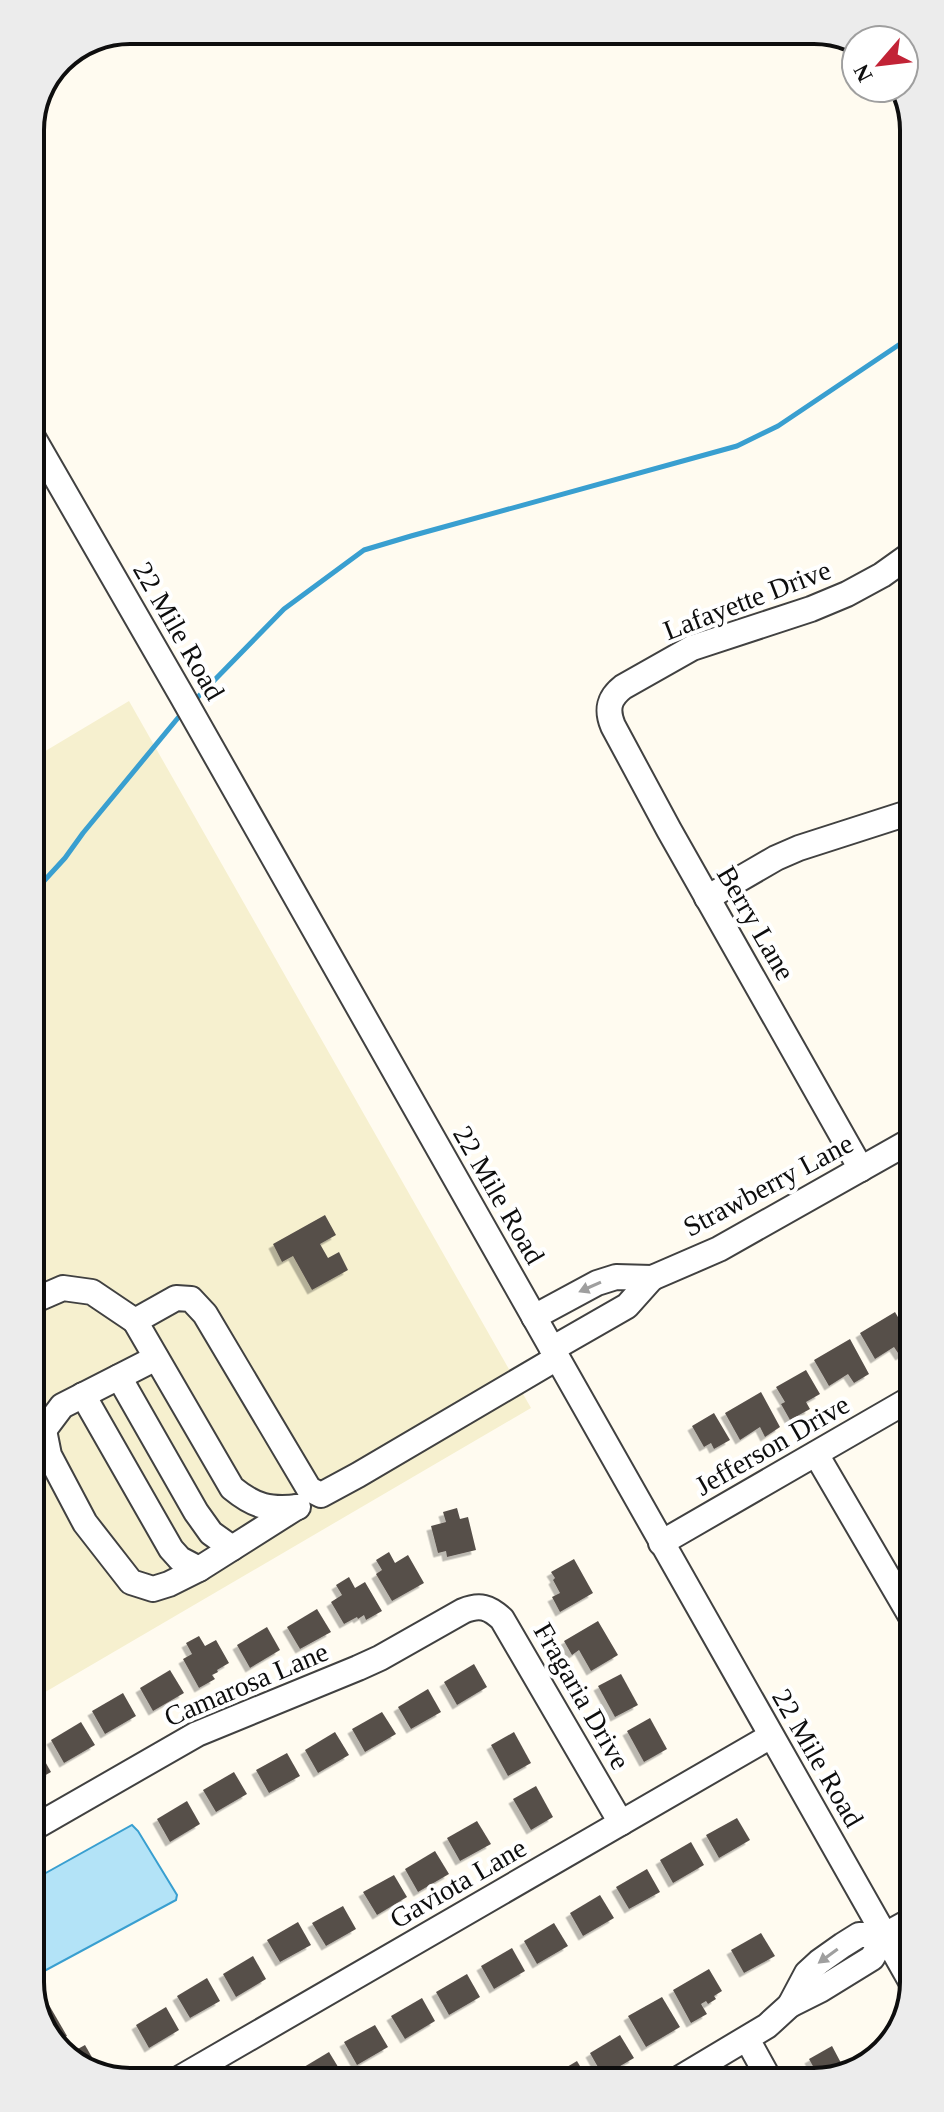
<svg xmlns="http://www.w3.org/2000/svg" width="944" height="2112" viewBox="0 0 944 2112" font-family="Georgia,serif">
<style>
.farmland{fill:#f6f0cf}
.water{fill:#b3e3f7;stroke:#399fd0;stroke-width:2}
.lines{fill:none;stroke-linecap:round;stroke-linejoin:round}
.stream{stroke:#399fd0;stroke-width:5}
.building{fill:#574f4a;filter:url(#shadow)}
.minor-casing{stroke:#414141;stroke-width:28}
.minor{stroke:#fff;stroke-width:24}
.oneway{fill:#9f9f9f}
.labels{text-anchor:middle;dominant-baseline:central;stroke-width:8;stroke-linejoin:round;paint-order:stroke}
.street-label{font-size:28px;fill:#0e0e0e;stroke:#fff}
.rim{fill:none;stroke:#0e0e0e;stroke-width:4}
</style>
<defs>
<filter id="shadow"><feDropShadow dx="-4.5" dy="4.5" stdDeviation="0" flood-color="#0004"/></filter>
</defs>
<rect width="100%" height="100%" fill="#fffbf0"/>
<path class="farmland" d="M 129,701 L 531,1408 L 35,1698 L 32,759 Z"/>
<path class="water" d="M 132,1825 L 138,1831 L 177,1895 L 176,1900 L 35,1976 L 35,1879 Z"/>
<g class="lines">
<g class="stream">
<path d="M 195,700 L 284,609 L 364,550 L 411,536 L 737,446 L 778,426 L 909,338"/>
<path d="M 32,894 L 65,858 L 83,833 L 182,713"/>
</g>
</g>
<g class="building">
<path d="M 325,1215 L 336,1235 L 320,1244 L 328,1258 L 339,1252 L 348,1270 L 312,1290 L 293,1256 L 282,1262 L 273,1244 Z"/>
<path d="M 895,1312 L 912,1341 L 912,1348 L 900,1356 L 894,1347 L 875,1359 L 860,1333 Z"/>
<path d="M 850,1339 L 869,1374 L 854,1383 L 848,1374 L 829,1386 L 814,1360 Z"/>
<path d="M 806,1370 L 820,1394 L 806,1402 L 810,1409 L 790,1420 L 781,1404 L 785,1402 L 776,1387 Z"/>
<path d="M 761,1392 L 780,1427 L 765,1437 L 760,1427 L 740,1440 L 725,1413 Z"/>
<path d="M 714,1413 L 730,1440 L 714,1449 L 711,1443 L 704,1447 L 692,1426 Z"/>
<path d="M 457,1508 L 460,1519 L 468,1517 L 476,1550 L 447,1557 L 446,1551 L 438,1553 L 431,1526 L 446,1522 L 443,1512 Z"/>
<path d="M 389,1552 L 395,1563 L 408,1555 L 424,1583 L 392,1601 L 376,1574 L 382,1570 L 376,1560 Z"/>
<path d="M 574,1559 L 593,1593 L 560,1612 L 552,1597 L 560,1593 L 553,1580 L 555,1578 L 551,1572 Z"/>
<path d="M 349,1577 L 355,1588 L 365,1582 L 382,1611 L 366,1620 L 364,1615 L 358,1619 L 357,1617 L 344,1624 L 331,1602 L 342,1595 L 336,1585 Z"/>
<path d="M 317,1609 L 331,1632 L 300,1649 L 287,1627 Z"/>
<path d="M 598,1621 L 618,1655 L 591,1671 L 579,1650 L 572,1655 L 564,1641 Z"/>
<path d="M 267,1627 L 280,1650 L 250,1668 L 237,1645 Z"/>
<path d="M 199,1636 L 205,1646 L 216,1640 L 229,1663 L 217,1670 L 218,1672 L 212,1675 L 215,1679 L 199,1688 L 183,1659 L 192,1654 L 186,1643 Z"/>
<path d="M 474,1664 L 487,1687 L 457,1705 L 444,1682 Z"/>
<path d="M 170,1670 L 184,1693 L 153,1711 L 140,1688 Z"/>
<path d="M 621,1674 L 638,1705 L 615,1717 L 598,1686 Z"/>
<path d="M 428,1689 L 441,1712 L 411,1729 L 398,1707 Z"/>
<path d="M 123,1693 L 136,1716 L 105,1734 L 92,1711 Z"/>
<path d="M 382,1712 L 396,1734 L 365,1752 L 352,1729 Z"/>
<path d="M 650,1718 L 667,1749 L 644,1762 L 627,1731 Z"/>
<path d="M 81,1722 L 95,1745 L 64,1763 L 51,1740 Z"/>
<path d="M 335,1732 L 349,1755 L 318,1773 L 305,1750 Z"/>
<path d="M 514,1732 L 531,1763 L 508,1776 L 491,1745 Z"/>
<path d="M 35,1744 L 51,1772 L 35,1781 Z"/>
<path d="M 287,1753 L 300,1776 L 269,1793 L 256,1770 Z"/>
<path d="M 234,1772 L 247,1794 L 216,1812 L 203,1790 Z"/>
<path d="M 536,1786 L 553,1817 L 531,1830 L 513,1799 Z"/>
<path d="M 187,1801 L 200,1824 L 170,1842 L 157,1819 Z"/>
<path d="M 737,1818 L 750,1840 L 719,1858 L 706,1835 Z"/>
<path d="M 477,1821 L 491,1844 L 460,1861 L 447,1838 Z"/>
<path d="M 691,1842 L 704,1865 L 673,1883 L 660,1860 Z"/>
<path d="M 435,1851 L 449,1874 L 418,1892 L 405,1869 Z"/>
<path d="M 647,1869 L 660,1892 L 629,1909 L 616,1887 Z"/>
<path d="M 394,1875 L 407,1897 L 377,1915 L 363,1892 Z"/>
<path d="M 600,1895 L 614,1918 L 583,1936 L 570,1913 Z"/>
<path d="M 343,1906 L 356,1929 L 326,1946 L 312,1923 Z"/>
<path d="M 298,1922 L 311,1945 L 280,1962 L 267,1940 Z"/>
<path d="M 554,1923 L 568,1946 L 537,1964 L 524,1941 Z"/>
<path d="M 761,1933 L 775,1956 L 744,1973 L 731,1950 Z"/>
<path d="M 512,1948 L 525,1971 L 494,1989 L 481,1966 Z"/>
<path d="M 253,1956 L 266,1979 L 236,1997 L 223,1974 Z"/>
<path d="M 709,1969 L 722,1991 L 714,1996 L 716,1999 L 708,2004 L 706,2001 L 701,2004 L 707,2014 L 691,2023 L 673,1990 Z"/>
<path d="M 467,1974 L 480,1997 L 449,2015 L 436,1992 Z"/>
<path d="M 207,1978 L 220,2001 L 190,2018 L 177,1996 Z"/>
<path d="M 662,1997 L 680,2027 L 646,2047 L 628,2016 Z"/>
<path d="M 422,1998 L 435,2021 L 405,2039 L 391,2016 Z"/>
<path d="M 49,2005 L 67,2036 L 55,2042 L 35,2015 L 35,2013 Z"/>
<path d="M 166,2007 L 179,2030 L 149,2048 L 136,2025 Z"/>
<path d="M 375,2025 L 388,2047 L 357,2065 L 344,2042 Z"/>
<path d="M 620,2035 L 634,2058 L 603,2076 L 590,2053 Z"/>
<path d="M 85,2045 L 101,2073 L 69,2061 L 65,2056 Z"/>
<path d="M 832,2046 L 848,2076 L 847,2077 L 819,2077 L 809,2059 Z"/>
<path d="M 329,2052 L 343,2075 L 334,2080 L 305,2080 L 299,2070 Z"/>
<path d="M 577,2061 L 587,2078 L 547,2079 Z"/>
</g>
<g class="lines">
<g class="minor-casing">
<g id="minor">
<path d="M 31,434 L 182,696 L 913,1985"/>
<path d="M 707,898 L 776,858 L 799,848 L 911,812"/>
<path d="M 861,1169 L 669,830 L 613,726 C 606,709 609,698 623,687 L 692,648 L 811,609 L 847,594 L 882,575 L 910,555"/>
<path d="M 40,1298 L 63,1288 L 92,1292 L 135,1321 L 176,1298 L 191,1299 L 205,1314 L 309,1489 L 321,1495 L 358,1475 L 557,1358"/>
<path d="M 534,1317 L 597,1283 L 616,1277 L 652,1278 L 719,1249 L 912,1140"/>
<path d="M 135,1321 L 232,1488 C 255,1507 270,1510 298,1507"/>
<path d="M 552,1349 L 627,1306 L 652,1278"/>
<path d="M 156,1358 L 62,1406 L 44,1430 L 49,1455 L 85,1523 L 131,1582 L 153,1589 L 169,1584 L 199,1569 L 297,1507"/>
<path d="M 119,1377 L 196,1512 L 211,1533 L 232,1548"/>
<path d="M 83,1395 L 171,1549 L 180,1559 L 199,1569"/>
<path d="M 816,1454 L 913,1620"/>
<path d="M 661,1543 L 912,1398"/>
<path d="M 35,1827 L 197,1734 L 358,1668 L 380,1658 L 463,1611 C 480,1604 489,1607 502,1619 L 621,1823"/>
<path d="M 790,2005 L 820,1990 L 872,1958 L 885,1935"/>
<path d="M 747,2039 L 768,2077"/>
<path d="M 680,2078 L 767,2026 L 790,2005 L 807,1973 L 819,1962 L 843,1945 L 859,1935 L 885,1935 L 914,1919"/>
<path d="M 175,2081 L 771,1736"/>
</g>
</g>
<use href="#minor" class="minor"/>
</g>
<defs><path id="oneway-solid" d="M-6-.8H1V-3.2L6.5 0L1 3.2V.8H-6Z" transform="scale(2)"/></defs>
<g class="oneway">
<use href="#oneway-solid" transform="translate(590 1287) rotate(156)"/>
<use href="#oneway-solid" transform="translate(828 1956) rotate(144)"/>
</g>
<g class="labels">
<g class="street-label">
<text transform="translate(747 600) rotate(-21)">Lafayette Drive</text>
<text transform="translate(179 631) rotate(60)">22 Mile Road</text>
<text transform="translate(756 923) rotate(60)">Berry Lane</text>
<text transform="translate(768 1185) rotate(-28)">Strawberry Lane</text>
<text transform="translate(499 1195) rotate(60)">22 Mile Road</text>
<text transform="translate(772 1445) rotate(-30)">Jefferson Drive</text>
<text transform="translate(246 1684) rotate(-23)">Camarosa Lane</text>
<text transform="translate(582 1696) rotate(60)">Fragaria Drive</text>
<text transform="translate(818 1758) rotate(60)">22 Mile Road</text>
<text transform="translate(458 1883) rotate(-30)">Gaviota Lane</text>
</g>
</g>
<path d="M0 0H944V2112H0ZM130 44H814A86 86 0 0 1 900 130V1982A86 86 0 0 1 814 2068H130A86 86 0 0 1 44 1982V130A86 86 0 0 1 130 44Z" fill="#ececec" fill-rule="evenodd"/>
<path class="rim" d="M130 44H814A86 86 0 0 1 900 130V1982A86 86 0 0 1 814 2068H130A86 86 0 0 1 44 1982V130A86 86 0 0 1 130 44Z"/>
<g transform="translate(880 64) rotate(242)"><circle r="38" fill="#ffffff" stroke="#9f9f9f" stroke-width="2"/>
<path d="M0-6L14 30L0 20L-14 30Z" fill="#c22336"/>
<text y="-12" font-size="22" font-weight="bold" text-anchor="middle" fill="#0e0e0e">N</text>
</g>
</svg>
